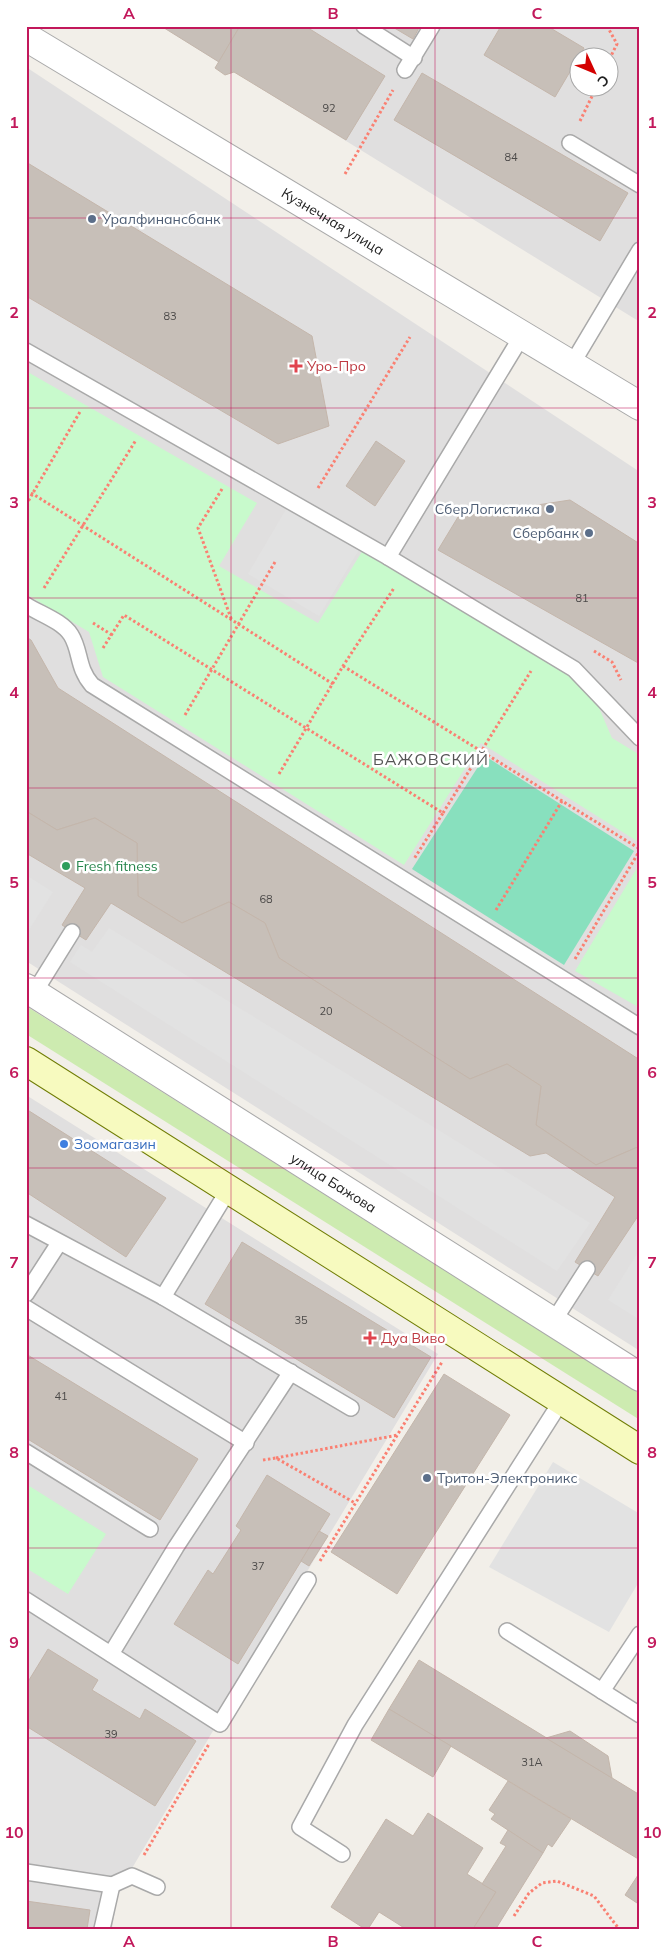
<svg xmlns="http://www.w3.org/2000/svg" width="666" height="1955" viewBox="0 0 666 1955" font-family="Mulish,sans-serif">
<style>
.residential{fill:#e0dfdf;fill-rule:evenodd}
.grass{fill:#cdebb0}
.park{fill:#c8facc}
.pitch{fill:#88e0be}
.parking{fill:#e2e2e2}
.building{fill:#c7bfb8;stroke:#c4b6ab}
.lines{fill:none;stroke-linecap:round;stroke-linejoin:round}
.lane-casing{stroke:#a9a9a9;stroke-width:18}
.street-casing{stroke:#a9a9a9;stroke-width:30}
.secondary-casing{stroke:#707d05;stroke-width:30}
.path{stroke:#fa8072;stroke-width:3;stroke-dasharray:2.5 2.5;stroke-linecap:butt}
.lane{stroke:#fff;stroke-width:15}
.street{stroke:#fff;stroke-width:28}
.secondary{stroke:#f7fabf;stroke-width:28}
.grid{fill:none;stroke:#c2185b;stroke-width:1;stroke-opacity:0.55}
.service-dot{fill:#5c6f8a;stroke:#fff;stroke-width:2}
.health-dot{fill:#e0444e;stroke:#fff;stroke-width:2}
.leisure-dot{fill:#2e9e5b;stroke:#fff;stroke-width:2}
.shop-dot{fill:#3f7fe0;stroke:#fff;stroke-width:2}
.labels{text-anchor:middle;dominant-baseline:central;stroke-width:5;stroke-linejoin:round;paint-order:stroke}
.number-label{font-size:11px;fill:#4b4948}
.service-label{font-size:14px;fill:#4e5e75;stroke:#fff;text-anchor:start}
.street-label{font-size:14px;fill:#222;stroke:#fff}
.health-label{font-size:14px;fill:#be3a42;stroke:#fff;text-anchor:start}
.leisure-label{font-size:14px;fill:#27864d;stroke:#fff;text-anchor:start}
.shop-label{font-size:14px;fill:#366cbe;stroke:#fff;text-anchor:start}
.quarter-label{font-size:16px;letter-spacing:1px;fill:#555;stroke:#fff}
.neatline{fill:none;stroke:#c2185b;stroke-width:2}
.grid-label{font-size:16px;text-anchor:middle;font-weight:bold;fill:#c2185b}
</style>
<rect width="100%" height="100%" fill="#f2efe9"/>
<g class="residential">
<path d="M 161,26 L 640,26 L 640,322 L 234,72 L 225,75 L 218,62 ZM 578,58 L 608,58 L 608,88 L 578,88 Z"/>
<path d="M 26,67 L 640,472 L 640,1351 L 26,961 Z"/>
<path d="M 26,1095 L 438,1354 L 299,1585 L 118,1892 L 112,1929 L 26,1929 Z"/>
</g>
<path class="grass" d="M 26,1006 L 640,1394 L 640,1420 L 26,1034 Z"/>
<g class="park">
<path d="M 26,371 L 257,503 L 219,566 L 318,623 L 363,550 L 590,687 L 612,738 L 640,755 L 640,843 L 481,743 L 404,865 L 103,677 L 89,632 L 26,594 Z"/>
<path d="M 640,863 L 640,1008 L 575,971 Z"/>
<path d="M 26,1484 L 106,1534 L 68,1594 L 26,1568 Z"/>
</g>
<path class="pitch" d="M 485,756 L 634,851 L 564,965 L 412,869 Z"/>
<g class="parking">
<path d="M 288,506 L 360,548 L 319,616 L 248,574 Z"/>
<path d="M 26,875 L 53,892 L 29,930 L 26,928 Z"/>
<path d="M 109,928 L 590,1223 L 557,1271 L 70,962 L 81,945 L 92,952 Z"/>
<path d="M 640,1249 L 640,1320 L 608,1300 Z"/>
<path d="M 553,1462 L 640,1514 L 640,1580 L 609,1632 L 489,1567 Z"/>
</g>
<g class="building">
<path d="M 161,26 L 240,26 L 219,62 Z"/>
<path d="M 240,26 L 305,26 L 385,76 L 346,140 L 234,72 L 225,75 L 215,68 Z"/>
<path d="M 391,26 L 420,26 L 413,39 Z"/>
<path d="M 501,26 L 547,26 L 584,48 L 555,97 L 484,55 Z"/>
<path d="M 422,73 L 628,193 L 600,241 L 394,120 Z"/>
<path d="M 26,162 L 312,336 L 329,426 L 278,444 L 26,296 Z"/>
<path d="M 376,441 L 405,461 L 375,506 L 346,486 Z"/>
<path d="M 570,500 L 640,544 L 640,664 L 438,550 L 458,517 Z"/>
<path d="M 26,637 L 31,640 L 58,688 L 640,1060 L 640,1146 L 596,1165 L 536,1125 L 541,1086 L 507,1064 L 470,1079 L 279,958 L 265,923 L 229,902 L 182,923 L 138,896 L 137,843 L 95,818 L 57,830 L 26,811 Z"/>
<path d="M 26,811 L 57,830 L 95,818 L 137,843 L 138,896 L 182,923 L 229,902 L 265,923 L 279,958 L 470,1079 L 507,1064 L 541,1086 L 536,1125 L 596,1165 L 640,1146 L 640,1213 L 598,1276 L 575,1262 L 615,1197 L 546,1153 L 530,1156 L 111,903 L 86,940 L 62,925 L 85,888 L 26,853 Z"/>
<path d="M 26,1109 L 166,1198 L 126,1257 L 26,1192 Z"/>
<path d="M 242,1242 L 431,1357 L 394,1418 L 205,1304 Z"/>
<path d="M 26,1354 L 198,1459 L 160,1520 L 26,1438 Z"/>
<path d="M 444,1374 L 510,1415 L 397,1594 L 331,1552 Z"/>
<path d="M 267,1475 L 330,1514 L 238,1664 L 174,1624 L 208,1570 L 213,1574 L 241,1530 L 236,1526 Z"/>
<path d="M 319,1531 L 328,1536 L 309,1566 L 301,1561 Z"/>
<path d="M 48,1649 L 98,1680 L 92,1690 L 140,1719 L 145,1709 L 196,1741 L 155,1806 L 26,1726 L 26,1685 Z"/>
<path d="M 419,1660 L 640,1795 L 640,1860 L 389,1709 Z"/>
<path d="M 389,1709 L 451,1746 L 433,1777 L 371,1740 Z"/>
<path d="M 570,1731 L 608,1756 L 612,1778 L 546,1738 Z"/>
<path d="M 508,1781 L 571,1819 L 552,1847 L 548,1844 L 543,1853 L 491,1819 L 495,1814 L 489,1810 Z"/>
<path d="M 428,1813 L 483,1848 L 467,1874 L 496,1892 L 473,1929 L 406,1929 L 379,1912 L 368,1929 L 365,1929 L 331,1907 L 386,1819 L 413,1836 Z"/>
<path d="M 508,1830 L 543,1853 L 497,1927 L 492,1929 L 473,1929 L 496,1892 L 482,1884 L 506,1846 L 500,1843 Z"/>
<path d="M 640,1872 L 640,1905 L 625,1895 Z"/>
<path d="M 26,1901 L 90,1910 L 87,1929 L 26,1929 Z"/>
</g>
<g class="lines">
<g class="lane-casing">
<g id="lane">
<path d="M 364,26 L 414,58"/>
<path d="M 405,70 L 432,26"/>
<path d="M 570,143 L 640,185"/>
<path d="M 523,334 L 388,557 L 574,669 L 640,738"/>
<path d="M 26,351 L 388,557"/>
<path d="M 572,364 L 640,250"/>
<path d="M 26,605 C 40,614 62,621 71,635 C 81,651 77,668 92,685 L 640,1027"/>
<path d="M 34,993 L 72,932"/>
<path d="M 26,1224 L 163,1297 L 351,1408"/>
<path d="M 26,1294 L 59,1243"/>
<path d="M 163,1297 L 229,1189"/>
<path d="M 26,1308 L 246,1443"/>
<path d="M 553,1322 L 587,1269"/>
<path d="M 26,1452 L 150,1529"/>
<path d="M 26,1600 L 220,1724 L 308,1580"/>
<path d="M 507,1631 L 640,1715"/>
<path d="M 111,1654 L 176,1547 L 291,1372"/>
<path d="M 602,1691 L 640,1634"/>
<path d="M 342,1854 L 300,1827 L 355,1725 L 562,1400"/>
<path d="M 26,1872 L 112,1885 L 132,1876 L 157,1887"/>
<path d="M 102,1929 L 112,1885"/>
</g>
</g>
<g class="street-casing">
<g id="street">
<path id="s1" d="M 26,37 L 640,406"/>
<path id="s2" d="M 26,988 L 640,1377"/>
</g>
</g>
<g class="secondary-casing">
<path id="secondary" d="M 26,1061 L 640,1450"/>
</g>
<g class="path">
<path d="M 607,26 L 617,44 L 608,62"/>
<path d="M 580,121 L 596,88"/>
<path d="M 345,174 L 393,90"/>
<path d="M 318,488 L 410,337"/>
<path d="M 222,489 L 198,528 L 232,621"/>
<path d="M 26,492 L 33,494 L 333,684"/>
<path d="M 26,505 L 81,410"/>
<path d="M 44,588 L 136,440"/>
<path d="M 93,623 L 112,635"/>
<path d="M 103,648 L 124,615 L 443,813 L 414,859"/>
<path d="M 594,651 L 612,662 L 621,680"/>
<path d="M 343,666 L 640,849"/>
<path d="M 185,715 L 275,562"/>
<path d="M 279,774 L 343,666 L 394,588"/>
<path d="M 443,813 L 531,671"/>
<path d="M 496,910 L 562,801"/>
<path d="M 575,959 L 640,850"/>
<path d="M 276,1458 L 398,1435"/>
<path d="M 263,1460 L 276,1458 L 355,1503"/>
<path d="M 320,1561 L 442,1362"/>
<path d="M 144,1855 L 209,1744"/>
<path d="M 514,1916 L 529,1893 L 542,1883 L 557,1881 L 594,1896 L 619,1929"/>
</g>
<use href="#lane" class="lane"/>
<use href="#street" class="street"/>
<use href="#secondary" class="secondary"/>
</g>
<path class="grid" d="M 231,26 L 231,1929M 435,26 L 435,1929M 26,218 L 640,218M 26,408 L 640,408M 26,598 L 640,598M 26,788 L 640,788M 26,978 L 640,978M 26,1168 L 640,1168M 26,1358 L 640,1358M 26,1548 L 640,1548M 26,1738 L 640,1738"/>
<g class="service-dot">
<circle cx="92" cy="219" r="5"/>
<circle cx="550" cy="509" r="5"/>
<circle cx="589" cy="533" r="5"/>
<circle cx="427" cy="1478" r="5"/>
</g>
<g class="health-dot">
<path d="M293.5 358.5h5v5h5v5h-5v5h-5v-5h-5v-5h5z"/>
<path d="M367.5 1330.5h5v5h5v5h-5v5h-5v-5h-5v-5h5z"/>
</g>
<circle class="leisure-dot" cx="66" cy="866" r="5"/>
<circle class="shop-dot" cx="64" cy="1144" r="5"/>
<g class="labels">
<g class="number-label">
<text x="329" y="108">92</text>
<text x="511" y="157">84</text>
<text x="170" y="316">83</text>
<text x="582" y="598">81</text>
<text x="266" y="899">68</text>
<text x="326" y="1011">20</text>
<text x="301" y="1320">35</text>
<text x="61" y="1396">41</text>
<text x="258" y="1566">37</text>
<text x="111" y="1734">39</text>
<text x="532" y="1762">31А</text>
</g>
<g class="service-label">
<text x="102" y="219">Уралфинансбанк</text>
<text x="540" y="509" text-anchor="end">СберЛогистика</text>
<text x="579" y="533" text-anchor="end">Сбербанк</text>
<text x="437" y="1478">Тритон-Электроникс</text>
</g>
<g class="street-label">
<text stroke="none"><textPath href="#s1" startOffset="358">Кузнечная улица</textPath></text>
<text stroke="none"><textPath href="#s2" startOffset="364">улица Бажова</textPath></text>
</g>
<g class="health-label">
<text x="307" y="366">Уро-Про</text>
<text x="381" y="1338">Дуа Виво</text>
</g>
<g class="leisure-label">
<text x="76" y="866">Fresh fitness</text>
</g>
<g class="shop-label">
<text x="74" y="1144">Зоомагазин</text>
</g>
<g class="quarter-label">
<text x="431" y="759">БАЖОВСКИЙ</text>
</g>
</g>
<rect width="666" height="1955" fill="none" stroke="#ffffff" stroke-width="55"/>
<g transform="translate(594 72) rotate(134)"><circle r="24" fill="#ffffff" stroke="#a7a7a7"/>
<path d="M0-4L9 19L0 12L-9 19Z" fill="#d40000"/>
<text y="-8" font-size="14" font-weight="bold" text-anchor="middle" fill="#222222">С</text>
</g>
<rect x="28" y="28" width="610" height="1900" class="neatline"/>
<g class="grid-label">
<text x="129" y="19">A</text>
<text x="333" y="19">B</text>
<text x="537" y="19">C</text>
<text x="14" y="128">1</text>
<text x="652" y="128">1</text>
<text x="14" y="318">2</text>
<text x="652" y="318">2</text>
<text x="14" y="508">3</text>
<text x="652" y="508">3</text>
<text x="14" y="698">4</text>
<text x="652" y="698">4</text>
<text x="14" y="888">5</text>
<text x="652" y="888">5</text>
<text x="14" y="1078">6</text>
<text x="652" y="1078">6</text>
<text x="14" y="1268">7</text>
<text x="652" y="1268">7</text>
<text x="14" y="1458">8</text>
<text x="652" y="1458">8</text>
<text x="14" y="1648">9</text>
<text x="652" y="1648">9</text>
<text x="14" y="1838">10</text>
<text x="652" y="1838">10</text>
<text x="129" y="1947">A</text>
<text x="333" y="1947">B</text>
<text x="537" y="1947">C</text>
</g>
</svg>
